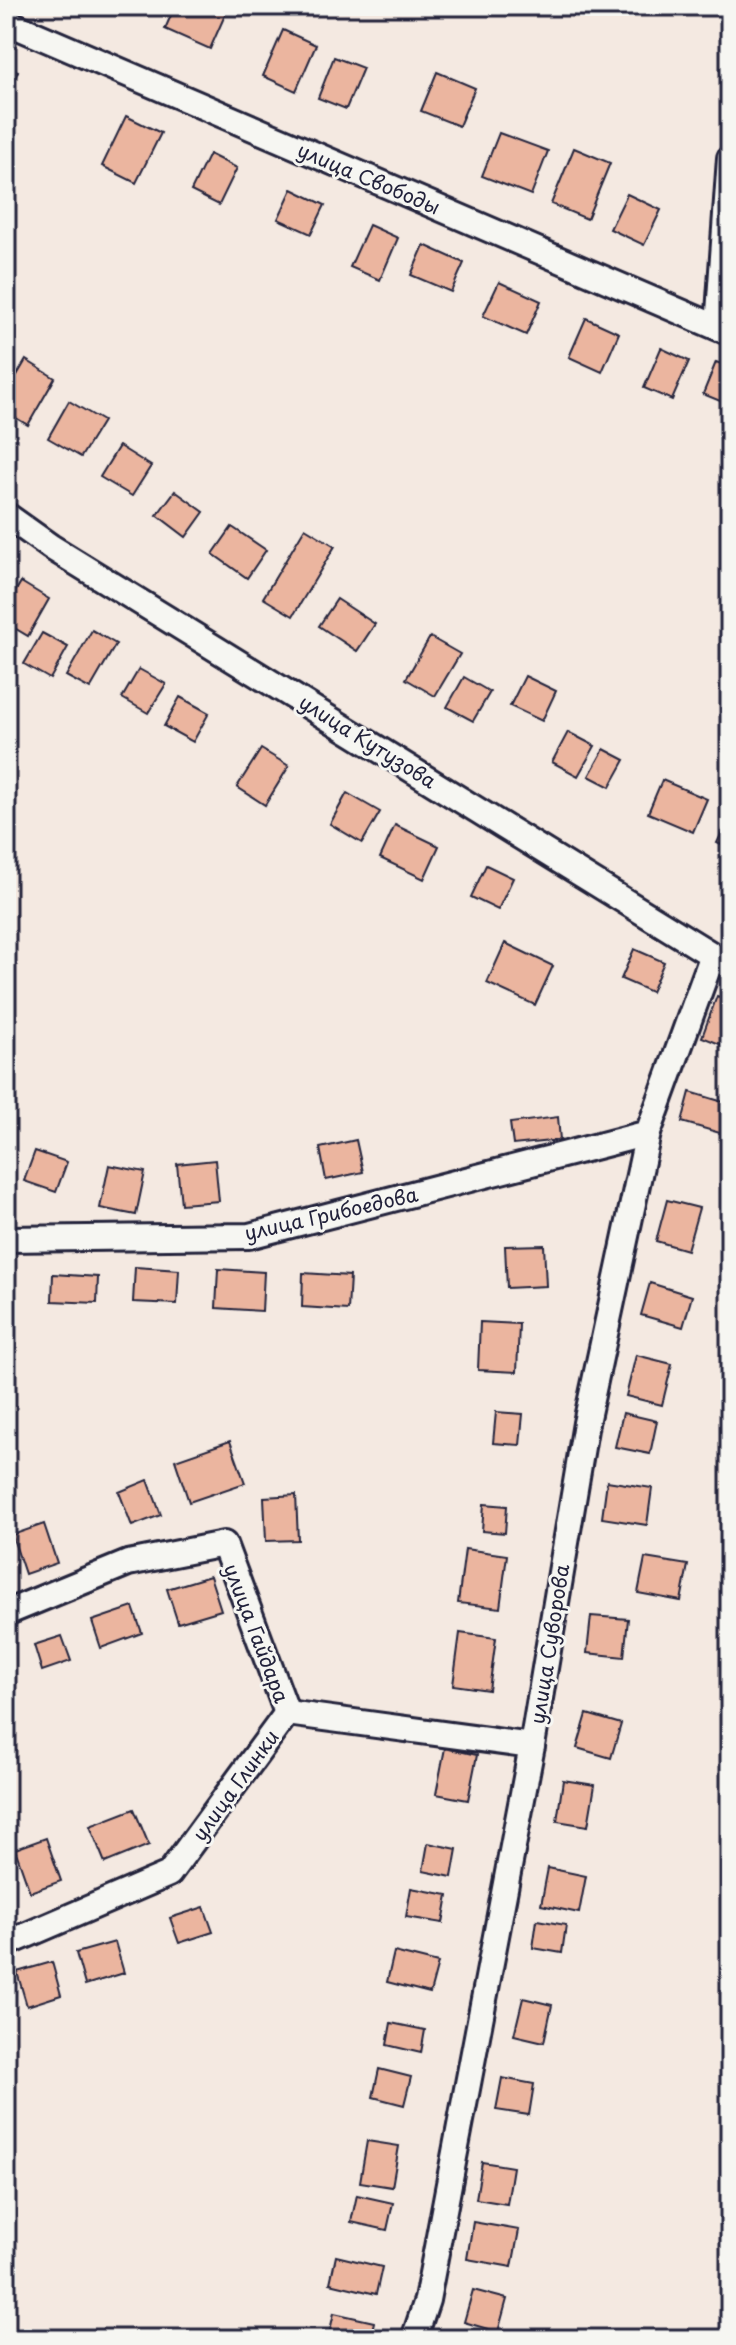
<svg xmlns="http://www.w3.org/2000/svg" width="736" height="2345" viewBox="0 0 736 2345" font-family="'Playpen Sans',sans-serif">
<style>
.building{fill:#ebb59f;stroke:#22223b;stroke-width:2}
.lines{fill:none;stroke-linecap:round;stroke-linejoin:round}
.minor-casing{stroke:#22223b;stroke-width:30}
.minor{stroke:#f6f6f2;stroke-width:24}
.labels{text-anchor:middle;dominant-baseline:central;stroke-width:6;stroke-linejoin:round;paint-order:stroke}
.street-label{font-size:20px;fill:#22223b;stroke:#f6f6f2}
</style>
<rect width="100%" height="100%" fill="#f4e9e1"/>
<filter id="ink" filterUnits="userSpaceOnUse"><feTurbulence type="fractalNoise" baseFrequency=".0125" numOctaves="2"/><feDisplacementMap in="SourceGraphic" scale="16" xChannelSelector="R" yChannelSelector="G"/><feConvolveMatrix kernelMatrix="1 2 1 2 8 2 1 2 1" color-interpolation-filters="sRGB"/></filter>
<g filter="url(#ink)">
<g class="building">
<path d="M 175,6 L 229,6 L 210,49 L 165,29 Z"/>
<path d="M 283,30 L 316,45 L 296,91 L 263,76 Z"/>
<path d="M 334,57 L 363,68 L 346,109 L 318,98 Z"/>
<path d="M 6,66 L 18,71 L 6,100 Z"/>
<path d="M 437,72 L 475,88 L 459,126 L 421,111 Z"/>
<path d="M 126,116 L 161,133 L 136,183 L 102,166 Z"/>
<path d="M 499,133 L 548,151 L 531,195 L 482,176 Z"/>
<path d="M 574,148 L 610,163 L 587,219 L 551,204 Z"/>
<path d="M 209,154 L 237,168 L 219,205 L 191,191 Z"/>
<path d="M 292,189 L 325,205 L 311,234 L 278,219 Z"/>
<path d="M 627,194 L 661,210 L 644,245 L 610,229 Z"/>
<path d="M 369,225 L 398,238 L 380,280 L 350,267 Z"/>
<path d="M 424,245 L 464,263 L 451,292 L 411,275 Z"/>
<path d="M 499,282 L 541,301 L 526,335 L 483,316 Z"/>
<path d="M 586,318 L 619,333 L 602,372 L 569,357 Z"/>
<path d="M 661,348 L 689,361 L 672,400 L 644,388 Z"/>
<path d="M 26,360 L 55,378 L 28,425 L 6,412 L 6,394 Z"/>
<path d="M 716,362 L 730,367 L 730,405 L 703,394 Z"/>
<path d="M 69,401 L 103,421 L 81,457 L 48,438 Z"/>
<path d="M 119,446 L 151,466 L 132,496 L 100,477 Z"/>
<path d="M 175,491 L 204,512 L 186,537 L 157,515 Z"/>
<path d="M 232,527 L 266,550 L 247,578 L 213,554 Z"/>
<path d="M 305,528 L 335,546 L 293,616 L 263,598 Z"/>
<path d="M 21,582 L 49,599 L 28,636 L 6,623 L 6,607 Z"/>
<path d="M 337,599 L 375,624 L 357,651 L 319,626 Z"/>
<path d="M 92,630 L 116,644 L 90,689 L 66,676 Z"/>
<path d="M 42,633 L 68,647 L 50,679 L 24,664 Z"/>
<path d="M 430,637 L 460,654 L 435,696 L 406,679 Z"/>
<path d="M 139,669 L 166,684 L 148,713 L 122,698 Z"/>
<path d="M 525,676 L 556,691 L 542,721 L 510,706 Z"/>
<path d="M 464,677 L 490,692 L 473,721 L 447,707 Z"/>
<path d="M 180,697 L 209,713 L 193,742 L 164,726 Z"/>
<path d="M 568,732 L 595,746 L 578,776 L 552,762 Z"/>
<path d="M 261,749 L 289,766 L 265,805 L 237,787 Z"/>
<path d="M 604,749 L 625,760 L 610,787 L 589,776 Z"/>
<path d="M 662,780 L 707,799 L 693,832 L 648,813 Z"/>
<path d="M 347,793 L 380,812 L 362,843 L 330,824 Z"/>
<path d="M 730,816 L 730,849 L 717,843 Z"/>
<path d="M 395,825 L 439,846 L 424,879 L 380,858 Z"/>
<path d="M 486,865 L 513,878 L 498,910 L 471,897 Z"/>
<path d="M 505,943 L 553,966 L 535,1005 L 487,983 Z"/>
<path d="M 634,949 L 664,962 L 651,992 L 621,979 Z"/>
<path d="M 717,996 L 730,1001 L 730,1048 L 702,1037 Z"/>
<path d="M 690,1092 L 730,1104 L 730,1136 L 682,1122 Z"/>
<path d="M 558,1117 L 560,1140 L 513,1145 L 510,1123 Z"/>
<path d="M 356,1140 L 363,1172 L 326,1180 L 320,1148 Z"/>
<path d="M 35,1151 L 67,1162 L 56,1192 L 24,1181 Z"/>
<path d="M 215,1160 L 219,1201 L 181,1204 L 177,1164 Z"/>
<path d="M 109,1165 L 145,1172 L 136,1215 L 100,1208 Z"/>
<path d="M 667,1200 L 699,1208 L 687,1250 L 656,1241 Z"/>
<path d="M 544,1245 L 546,1286 L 507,1288 L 505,1246 Z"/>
<path d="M 135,1267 L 179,1270 L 177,1304 L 133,1302 Z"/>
<path d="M 218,1269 L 264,1272 L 262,1311 L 216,1308 Z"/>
<path d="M 303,1273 L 350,1276 L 348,1310 L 302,1307 Z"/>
<path d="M 53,1274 L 98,1277 L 97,1303 L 52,1301 Z"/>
<path d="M 650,1283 L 692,1296 L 683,1327 L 641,1315 Z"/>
<path d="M 480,1322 L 519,1324 L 517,1372 L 478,1370 Z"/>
<path d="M 636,1355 L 672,1364 L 662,1405 L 626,1396 Z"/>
<path d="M 496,1412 L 523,1414 L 520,1445 L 493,1443 Z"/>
<path d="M 623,1413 L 657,1421 L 650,1454 L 615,1447 Z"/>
<path d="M 230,1441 L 245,1483 L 189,1502 L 175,1460 Z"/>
<path d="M 148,1480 L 161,1515 L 132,1526 L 119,1492 Z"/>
<path d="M 607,1481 L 652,1488 L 647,1525 L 602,1518 Z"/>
<path d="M 296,1495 L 298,1540 L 266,1541 L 264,1497 Z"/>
<path d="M 484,1504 L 507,1506 L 505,1533 L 482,1531 Z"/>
<path d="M 44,1524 L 57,1563 L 25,1574 L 12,1535 Z"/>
<path d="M 465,1549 L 507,1555 L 500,1608 L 458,1603 Z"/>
<path d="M 645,1558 L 688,1565 L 681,1601 L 638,1593 Z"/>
<path d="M 210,1576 L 221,1610 L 178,1623 L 167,1589 Z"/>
<path d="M 133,1607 L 142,1633 L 101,1648 L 92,1621 Z"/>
<path d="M 591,1616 L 628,1619 L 624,1657 L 587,1653 Z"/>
<path d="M 460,1633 L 496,1638 L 489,1690 L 453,1685 Z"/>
<path d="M 62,1636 L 71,1661 L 42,1671 L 34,1645 Z"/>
<path d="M 587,1714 L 621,1724 L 611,1758 L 577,1748 Z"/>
<path d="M 445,1748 L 477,1755 L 468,1800 L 436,1794 Z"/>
<path d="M 563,1780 L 595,1785 L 588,1826 L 557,1821 Z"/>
<path d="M 134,1809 L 149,1845 L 105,1863 L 90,1826 Z"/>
<path d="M 46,1838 L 61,1881 L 30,1892 L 15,1849 Z"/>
<path d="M 428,1843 L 457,1849 L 452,1877 L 423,1871 Z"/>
<path d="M 548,1868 L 586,1876 L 579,1913 L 541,1905 Z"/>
<path d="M 411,1888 L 448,1895 L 443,1923 L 406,1917 Z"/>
<path d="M 204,1907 L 213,1932 L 179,1943 L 170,1918 Z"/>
<path d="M 537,1920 L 566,1925 L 562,1953 L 533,1948 Z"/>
<path d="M 115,1942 L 124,1973 L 85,1985 L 76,1953 Z"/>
<path d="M 394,1952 L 438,1963 L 430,1993 L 387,1982 Z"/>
<path d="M 52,1962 L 61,1995 L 27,2006 L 17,1972 Z"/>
<path d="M 523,1998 L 552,2005 L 544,2042 L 514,2035 Z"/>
<path d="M 391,2023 L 425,2030 L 421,2053 L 387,2045 Z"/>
<path d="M 379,2069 L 411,2077 L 404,2105 L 373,2097 Z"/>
<path d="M 502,2078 L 534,2084 L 529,2115 L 496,2110 Z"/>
<path d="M 367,2141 L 399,2146 L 392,2187 L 360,2182 Z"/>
<path d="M 482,2162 L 513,2167 L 507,2204 L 476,2199 Z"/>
<path d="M 357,2195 L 393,2203 L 387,2230 L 351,2222 Z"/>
<path d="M 473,2222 L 519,2230 L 512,2267 L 467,2259 Z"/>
<path d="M 336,2256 L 382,2267 L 376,2294 L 330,2283 Z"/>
<path d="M 473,2290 L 507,2299 L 498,2332 L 464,2322 Z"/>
<path d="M 334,2313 L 374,2322 L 370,2339 L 328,2339 Z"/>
<path d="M 466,2333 L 491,2339 L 465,2339 Z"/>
</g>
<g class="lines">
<g class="minor-casing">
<g id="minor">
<path d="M 9,23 L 730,333"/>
<path d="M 718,327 L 730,158"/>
<path d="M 6,515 L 51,547 L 730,966"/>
<path d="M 6,1239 L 249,1236 L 648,1133"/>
<path d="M 6,1613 L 128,1563 L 224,1544 L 287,1713"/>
<path d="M 6,1944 L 169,1874 L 287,1713 L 532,1746"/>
<path d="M 414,2339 L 427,2300 L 532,1746 L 586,1423 L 648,1133 L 712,957"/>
</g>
</g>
<use href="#minor" class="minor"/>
</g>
</g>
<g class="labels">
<g class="street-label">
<text transform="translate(369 178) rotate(23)">улица Свободы</text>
<text transform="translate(368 741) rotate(32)">улица Кутузова</text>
<text transform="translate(331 1213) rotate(-13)">улица Грибоедова</text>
<text transform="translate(257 1633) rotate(69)">улица Гайдара</text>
<text transform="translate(549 1644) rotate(-81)">улица Суворова</text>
<text transform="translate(235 1785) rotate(-54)">улица Глинки</text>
</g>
</g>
<rect width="736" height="2345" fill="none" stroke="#f6f6f2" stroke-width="32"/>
<rect x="16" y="16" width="704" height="2313" fill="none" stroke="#22223b" stroke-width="3" filter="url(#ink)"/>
</svg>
